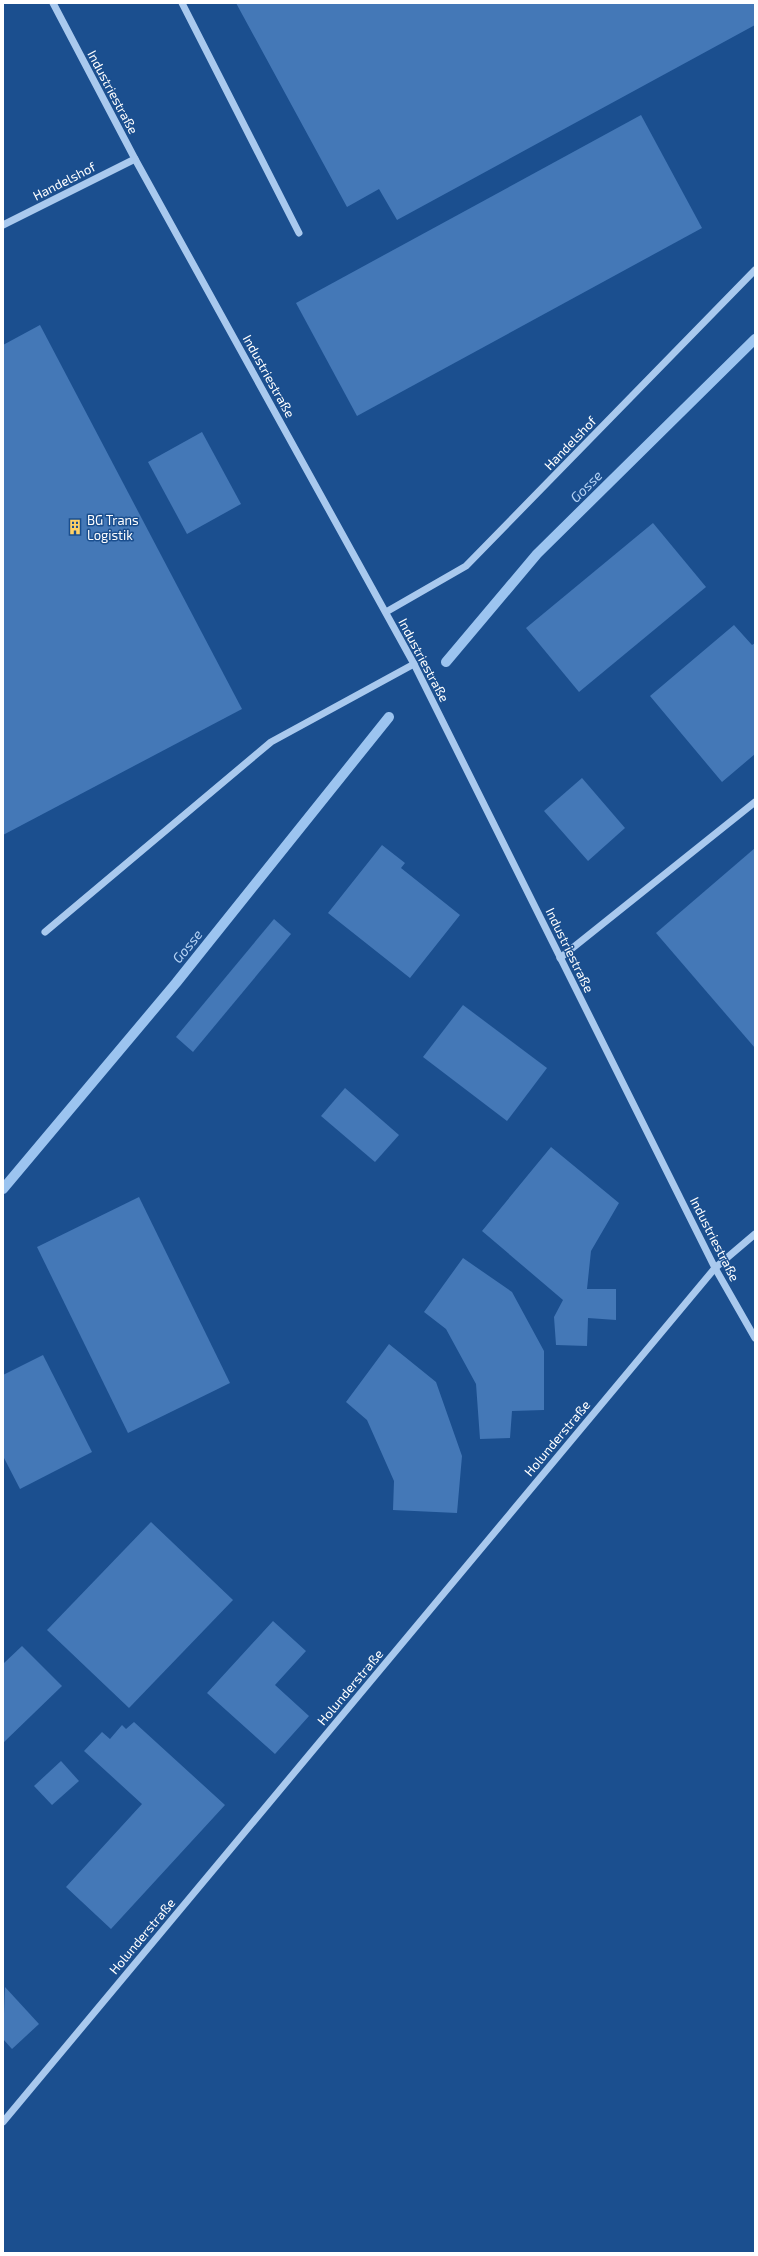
<svg xmlns="http://www.w3.org/2000/svg" width="758" height="2256" viewBox="0 0 758 2256" font-family="'Exo 2',sans-serif">
<style>
.lines{fill:none;stroke-linecap:round;stroke-linejoin:round}
.stream{stroke:#9cc4f0;stroke-width:10}
.building{fill:#4478b7}
.minor{stroke:#a9c9ee;stroke-width:7}
.labels{text-anchor:middle;dominant-baseline:central;stroke-width:3;stroke-linejoin:round;paint-order:stroke}
.street-label{font-size:13px;fill:#fff;stroke:#1b4f8f}
.poi-label{font-size:13px;fill:#fff;stroke:#1b4f8f;text-anchor:start}
.water-label{font-size:14px;font-style:italic;fill:#b5d3f5;stroke:#1b4f8f}
</style>
<rect width="100%" height="100%" fill="#1b4f8f"/>
<g class="lines">
<g class="stream">
<path d="M 446,662 L 537,554 L 755,339"/>
<path d="M 3,1189 L 176,983 L 389,717"/>
</g>
</g>
<g class="building">
<path d="M 236,3 L 755,3 L 755,25 L 397,220 L 379,189 L 347,207 Z"/>
<path d="M 641,115 L 702,228 L 357,416 L 296,303 Z"/>
<path d="M 40,325 L 242,709 L 3,835 L 3,345 Z"/>
<path d="M 202,432 L 241,504 L 187,534 L 148,462 Z"/>
<path d="M 653,523 L 706,587 L 579,692 L 526,628 Z"/>
<path d="M 734,625 L 752,645 L 755,643 L 755,754 L 722,782 L 650,696 Z"/>
<path d="M 582,778 L 625,828 L 588,861 L 544,811 Z"/>
<path d="M 382,845 L 405,863 L 401,868 L 460,915 L 410,978 L 328,913 Z"/>
<path d="M 755,848 L 755,1048 L 656,933 Z"/>
<path d="M 274,919 L 291,934 L 193,1052 L 176,1037 Z"/>
<path d="M 463,1005 L 547,1068 L 507,1121 L 423,1057 Z"/>
<path d="M 345,1088 L 399,1135 L 375,1162 L 321,1116 Z"/>
<path d="M 551,1147 L 619,1203 L 591,1251 L 587,1289 L 616,1289 L 616,1320 L 588,1318 L 587,1346 L 556,1345 L 554,1317 L 563,1300 L 482,1231 Z"/>
<path d="M 139,1197 L 230,1383 L 128,1433 L 37,1247 Z"/>
<path d="M 463,1258 L 512,1292 L 544,1351 L 544,1410 L 512,1411 L 510,1438 L 480,1439 L 476,1384 L 446,1329 L 424,1312 Z"/>
<path d="M 389,1344 L 436,1382 L 462,1456 L 457,1513 L 393,1510 L 394,1481 L 367,1420 L 346,1402 Z"/>
<path d="M 43,1355 L 92,1452 L 20,1489 L 3,1456 L 3,1375 Z"/>
<path d="M 151,1522 L 233,1600 L 129,1708 L 47,1630 Z"/>
<path d="M 273,1621 L 306,1651 L 275,1685 L 309,1716 L 275,1754 L 207,1693 Z"/>
<path d="M 22,1646 L 62,1686 L 3,1743 L 3,1664 Z"/>
<path d="M 134,1722 L 225,1805 L 111,1929 L 66,1887 L 142,1804 L 84,1751 L 102,1732 L 110,1739 L 122,1725 L 126,1729 Z"/>
<path d="M 61,1761 L 79,1781 L 52,1805 L 34,1786 Z"/>
<path d="M 5,1987 L 39,2024 L 12,2049 L 3,2039 Z"/>
</g>
<g class="lines">
<g class="minor">
<path d="M 53,3 L 135,159 L 414,664 L 715,1268 L 755,1338"/>
<path d="M 182,3 L 299,233"/>
<path d="M 3,225 L 135,159"/>
<path d="M 386,612 L 466,566 L 755,270"/>
<path d="M 45,932 L 271,742 L 414,664"/>
<path d="M 560,958 L 755,802"/>
<path d="M 3,2122 L 715,1268 L 755,1234"/>
</g>
</g>
<defs>
<g id="building-bare" transform="scale(1.2)"><path d="M-4-6H4V6H1V3H-1V6H-4ZM-2.5-4.3h1.7v1.8h-1.7ZM.8-4.3h1.7v1.8H.8ZM-2.5-1h1.7V.8h-1.7ZM.8-1h1.7V.8H.8Z" fill="#ffd166" stroke="#1b4f8f" stroke-width="2.5" paint-order="stroke"/></g>
</defs>
<g fill-rule="evenodd">
<use href="#building-bare" x="75" y="527"/>
</g>
<g class="labels">
<g class="street-label">
<text transform="translate(113 92) rotate(62)">Industriestraße</text>
<text transform="translate(64 181) rotate(-27)">Handelshof</text>
<text transform="translate(269 376) rotate(61)">Industriestraße</text>
<text transform="translate(570 443) rotate(-46)">Handelshof</text>
<text transform="translate(424 660) rotate(62)">Industriestraße</text>
<text transform="translate(570 950) rotate(64)">Industriestraße</text>
<text transform="translate(715 1239) rotate(63)">Industriestraße</text>
<text transform="translate(557 1438) rotate(-50)">Holunderstraße</text>
<text transform="translate(350 1687) rotate(-50)">Holunderstraße</text>
<text transform="translate(142 1936) rotate(-50)">Holunderstraße</text>
</g>
<g class="poi-label">
<text x="87" y="520">BG Trans<tspan x="87" dy="15">Logistik</tspan></text>
</g>
<g class="water-label">
<text transform="translate(586 486) rotate(-45)">Gosse</text>
<text transform="translate(187 946) rotate(-51)">Gosse</text>
</g>
</g>
<rect width="758" height="2256" fill="none" stroke="#ffffff" stroke-width="8"/>
</svg>
